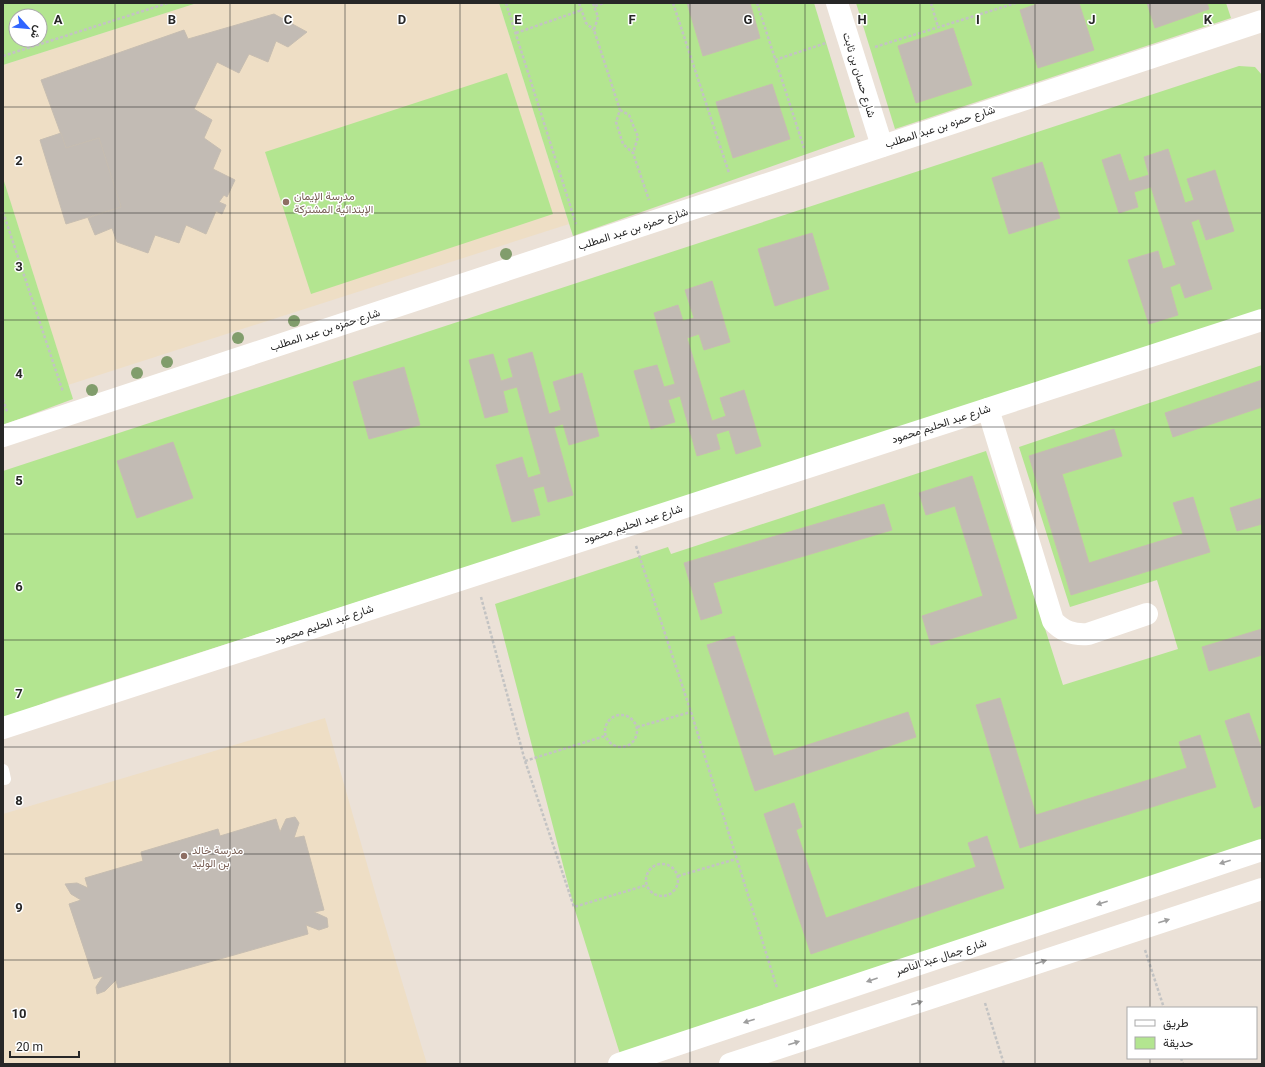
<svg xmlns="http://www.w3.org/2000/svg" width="1265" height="1067" viewBox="0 0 1265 1067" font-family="Roboto,Vazirmatn,sans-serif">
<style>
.education{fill:#eedec5}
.green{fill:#b3e590;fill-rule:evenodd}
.building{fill:#c2bbb4;stroke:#c6bdb1}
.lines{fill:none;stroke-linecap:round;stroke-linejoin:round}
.path{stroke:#c3c3c3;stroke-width:2.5;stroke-dasharray:3 2;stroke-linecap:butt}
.service{stroke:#fff;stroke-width:12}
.minor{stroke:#fff;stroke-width:22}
.secondary{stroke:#fff;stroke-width:22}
.tree{fill:#819d6c}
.oneway{fill:#9e9e9e}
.grid{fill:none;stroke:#272727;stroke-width:1;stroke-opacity:0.55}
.education-dot{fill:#8d6e63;stroke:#fff;stroke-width:1.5}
.labels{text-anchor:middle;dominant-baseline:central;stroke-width:3;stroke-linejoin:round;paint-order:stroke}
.street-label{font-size:11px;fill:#272727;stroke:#fff}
.education-label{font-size:11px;fill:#785e54;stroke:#fff;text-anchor:start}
.grid-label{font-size:13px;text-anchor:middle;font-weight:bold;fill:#272727;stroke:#fff;stroke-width:3;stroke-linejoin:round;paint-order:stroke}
</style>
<rect width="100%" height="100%" fill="#ebe1d7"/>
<g class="education">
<path d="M 197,3 L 499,3 L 569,224 L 68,385 L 3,179 L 3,65 Z"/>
<path d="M 325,718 L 377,899 L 427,1064 L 3,1064 L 3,814 Z"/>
</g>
<g class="green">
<path d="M 3,3 L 197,3 L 3,65 ZM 16,16 L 40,16 L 40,40 L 16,40 Z"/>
<path d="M 499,3 L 814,3 L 855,137 L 573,236 Z"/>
<path d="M 856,3 L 1226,3 L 1231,18 L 895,129 Z"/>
<path d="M 1239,66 L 1255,67 L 1262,75 L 1262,312 L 55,699 L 3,719 L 3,471 Z"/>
<path d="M 507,73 L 553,214 L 311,294 L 265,152 Z"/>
<path d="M 3,178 L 73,399 L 3,425 Z"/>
<path d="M 1262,365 L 1262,839 L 620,1054 L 574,907 L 495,604 L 668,547 L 671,554 L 986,451 L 1041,616 L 1063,685 L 1178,649 L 1157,580 L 1070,607 L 1019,447 Z"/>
</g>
<g class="building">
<path d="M 687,3 L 750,3 L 760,38 L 703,56 Z"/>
<path d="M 1040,3 L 1079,3 L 1094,50 L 1038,68 L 1020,10 Z"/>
<path d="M 1147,3 L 1207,3 L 1209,9 L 1155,28 Z"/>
<path d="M 274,14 L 307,32 L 288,47 L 276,41 L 268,62 L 249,54 L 239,73 L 217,62 L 194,109 L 212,120 L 204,138 L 221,150 L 213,169 L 235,180 L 227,197 L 224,195 L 219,202 L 226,205 L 222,214 L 216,211 L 206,234 L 186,225 L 179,243 L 155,235 L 148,253 L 117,242 L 112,228 L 95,235 L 88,218 L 121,207 L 99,138 L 66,148 L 41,80 L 184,30 L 188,39 Z"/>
<path d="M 953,28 L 972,85 L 916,103 L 898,46 Z"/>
<path d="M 772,84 L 790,139 L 733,158 L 716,102 Z"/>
<path d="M 61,133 L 66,148 L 99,138 L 121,207 L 66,224 L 40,140 Z"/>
<path d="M 1168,149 L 1185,203 L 1194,200 L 1187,179 L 1215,170 L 1234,231 L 1206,240 L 1199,219 L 1191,222 L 1212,289 L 1185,298 L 1180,283 L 1170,287 L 1178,315 L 1149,324 L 1128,260 L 1158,251 L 1163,269 L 1176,265 L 1151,187 L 1134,192 L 1138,207 L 1119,213 L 1102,160 L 1120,154 L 1129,181 L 1149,175 L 1144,157 Z"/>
<path d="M 1042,162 L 1060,218 L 1009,234 L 992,178 Z"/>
<path d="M 812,233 L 829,289 L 775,306 L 758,249 Z"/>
<path d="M 712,281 L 730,342 L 704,350 L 699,334 L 687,338 L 712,421 L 726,416 L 720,398 L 744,390 L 761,446 L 736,454 L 729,430 L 716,434 L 720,449 L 697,456 L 680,396 L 668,400 L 675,422 L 651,429 L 634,371 L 657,365 L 664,387 L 675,384 L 654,313 L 678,305 L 683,321 L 694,318 L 685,290 Z"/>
<path d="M 532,352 L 549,414 L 561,410 L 553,382 L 582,373 L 599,436 L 569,445 L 563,424 L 554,427 L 573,495 L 548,502 L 544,486 L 533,489 L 540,515 L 512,522 L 496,465 L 522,457 L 528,478 L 541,474 L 517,387 L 503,391 L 508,412 L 485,418 L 469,360 L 493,354 L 501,381 L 513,377 L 508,359 Z"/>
<path d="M 404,367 L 420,425 L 369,439 L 353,382 Z"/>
<path d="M 1262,380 L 1262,407 L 1173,437 L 1165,413 Z"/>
<path d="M 1114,429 L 1122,456 L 1062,474 L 1089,563 L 1183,534 L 1173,503 L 1193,497 L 1210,552 L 1071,595 L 1029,456 Z"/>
<path d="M 173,442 L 193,498 L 137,518 L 117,461 Z"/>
<path d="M 972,476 L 1017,618 L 931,645 L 922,616 L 983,596 L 955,506 L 926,515 L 919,493 Z"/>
<path d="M 1262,498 L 1262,524 L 1237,531 L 1230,508 Z"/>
<path d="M 884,504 L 892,530 L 713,583 L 722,613 L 701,620 L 684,563 Z"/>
<path d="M 1262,629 L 1262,655 L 1209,671 L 1202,647 Z"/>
<path d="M 734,636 L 774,756 L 908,712 L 916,737 L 755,791 L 707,645 Z"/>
<path d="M 1000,698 L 1036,815 L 1187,768 L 1179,742 L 1200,735 L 1216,787 L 1020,848 L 976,705 Z"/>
<path d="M 1249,713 L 1262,750 L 1262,805 L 1254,808 L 1225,721 Z"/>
<path d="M 794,803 L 802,827 L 796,830 L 826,918 L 976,867 L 968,843 L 987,836 L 1004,888 L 811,954 L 764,814 Z"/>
<path d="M 295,817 L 299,823 L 294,838 L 304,836 L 324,910 L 314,912 L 327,918 L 328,927 L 319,930 L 306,925 L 308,934 L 118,988 L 116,980 L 105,991 L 97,994 L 96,987 L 103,976 L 94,979 L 69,904 L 81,900 L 71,894 L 65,884 L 77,883 L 88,888 L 85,878 L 143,861 L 141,852 L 218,829 L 220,836 L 276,819 L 280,832 L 286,819 Z"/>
</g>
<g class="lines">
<g class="path">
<path d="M 506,3 L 576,224"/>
<path d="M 579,3 L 586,23 L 594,30"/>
<path d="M 593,3 L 598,17 L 594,30 L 620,110 L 616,122 L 623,144 L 633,153 L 649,200"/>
<path d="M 673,3 L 729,173"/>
<path d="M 757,3 L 804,148"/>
<path d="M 931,3 L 938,27"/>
<path d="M 595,6 L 604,3"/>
<path d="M 516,33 L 582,10"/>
<path d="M 875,47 L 1016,3"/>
<path d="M 3,56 L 168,3"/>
<path d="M 775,60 L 826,43"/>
<path d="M 620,110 L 629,115 L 638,137 L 633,153"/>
<path d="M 3,212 L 63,392"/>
<path d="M 3,399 L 7,412"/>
<path d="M 636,546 L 691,712 L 777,988"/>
<path d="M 481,597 L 525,761 L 574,907 L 647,885"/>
<circle cx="621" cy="731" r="16"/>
<path d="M 637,727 L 691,712"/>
<path d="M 525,761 L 605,736"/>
<circle cx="662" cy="880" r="16"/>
<path d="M 678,876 L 736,859"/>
<path d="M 1145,950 L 1164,1008"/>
<path d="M 985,1003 L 1004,1064"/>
<path d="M 1181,1058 L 1183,1064"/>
</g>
<path class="service" d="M 3,770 L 5,779"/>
<g class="minor">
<path d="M 837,3 L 882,146"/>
<path d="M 988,409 L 1053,621 C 1063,632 1074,635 1088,634 L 1147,614"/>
<path d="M 3,436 L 1262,21"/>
<path d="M 3,728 L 1262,320"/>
</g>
<g class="secondary">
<path d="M 619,1064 L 1262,850"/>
<path d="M 730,1064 L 1262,889"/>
</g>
</g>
<g class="tree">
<circle cx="506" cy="254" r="6"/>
<circle cx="294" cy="321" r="6"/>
<circle cx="238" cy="338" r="6"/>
<circle cx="167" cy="362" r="6"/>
<circle cx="137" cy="373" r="6"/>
<circle cx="92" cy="390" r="6"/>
</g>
<defs><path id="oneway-solid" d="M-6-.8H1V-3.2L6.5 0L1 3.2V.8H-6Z"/></defs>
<g class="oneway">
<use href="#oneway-solid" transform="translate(1225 862) rotate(162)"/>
<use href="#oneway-solid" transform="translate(1102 903) rotate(162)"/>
<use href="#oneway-solid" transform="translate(1164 921) rotate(-18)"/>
<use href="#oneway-solid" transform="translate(1041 962) rotate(-18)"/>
<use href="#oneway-solid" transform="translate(872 980) rotate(161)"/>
<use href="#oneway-solid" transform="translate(917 1003) rotate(-18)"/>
<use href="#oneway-solid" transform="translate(749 1021) rotate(162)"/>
<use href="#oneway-solid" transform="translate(794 1043) rotate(-18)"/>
</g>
<path class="grid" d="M 115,3 L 115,1064M 230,3 L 230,1064M 345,3 L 345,1064M 460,3 L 460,1064M 575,3 L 575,1064M 690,3 L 690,1064M 805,3 L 805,1064M 920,3 L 920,1064M 1035,3 L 1035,1064M 1150,3 L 1150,1008M 3,107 L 1262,107M 3,213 L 1262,213M 3,320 L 1262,320M 3,427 L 1262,427M 3,534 L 1262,534M 3,640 L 1262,640M 3,747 L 1262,747M 3,854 L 1262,854M 3,960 L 1262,960M 1150,1058 L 1150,1064"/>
<g class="education-dot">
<circle cx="286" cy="202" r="4"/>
<circle cx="184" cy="856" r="4"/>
</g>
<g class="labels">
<g class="street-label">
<text transform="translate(859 75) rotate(73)">شارع حسان بن ثابت</text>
<text transform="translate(940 127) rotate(-18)">شارع حمزه بن عبد المطلب</text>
<text transform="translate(633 229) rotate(-18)">شارع حمزه بن عبد المطلب</text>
<text transform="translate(325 330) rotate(-18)">شارع حمزه بن عبد المطلب</text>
<text transform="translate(941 424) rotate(-18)">شارع عبد الحليم محمود</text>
<text transform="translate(633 524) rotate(-18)">شارع عبد الحليم محمود</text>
<text transform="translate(324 624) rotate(-18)">شارع عبد الحليم محمود</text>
<text transform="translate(941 957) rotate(-18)">شارع جمال عبد الناصر</text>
</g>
<g class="education-label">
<text x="294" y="196">مدرسة الإيمان<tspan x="294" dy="13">الإبتدائية المشتركة</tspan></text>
<text x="192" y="850">مدرسة خالد<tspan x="192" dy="13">بن الوليد</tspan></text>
</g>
</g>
<g class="grid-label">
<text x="58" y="24">A</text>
<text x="172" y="24">B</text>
<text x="288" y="24">C</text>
<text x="402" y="24">D</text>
<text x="518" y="24">E</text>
<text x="632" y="24">F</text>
<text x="748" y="24">G</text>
<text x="862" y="24">H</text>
<text x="978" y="24">I</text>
<text x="1092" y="24">J</text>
<text x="1208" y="24">K</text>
<text x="19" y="165">2</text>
<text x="19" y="271">3</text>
<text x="19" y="378">4</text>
<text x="19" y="485">5</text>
<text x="19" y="591">6</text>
<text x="19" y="698">7</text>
<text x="19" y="805">8</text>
<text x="19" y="912">9</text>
<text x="19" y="1018">10</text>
</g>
<rect width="1265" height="1067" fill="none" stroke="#272727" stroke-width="8"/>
<rect x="1127" y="1007" width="130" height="52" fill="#ffffff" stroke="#a9a9a9"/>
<rect x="1135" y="1020" width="20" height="6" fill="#ffffff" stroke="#a9a9a9"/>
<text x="1163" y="1027" font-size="12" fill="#272727">طريق</text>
<rect x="1135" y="1037" width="20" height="12" fill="#b3e590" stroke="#a9a9a9"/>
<text x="1163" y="1047" font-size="12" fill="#272727">حديقة</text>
<g transform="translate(28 28) rotate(117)"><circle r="19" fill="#ffffff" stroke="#a9a9a9"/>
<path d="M0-3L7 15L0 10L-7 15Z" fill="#3065ff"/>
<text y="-6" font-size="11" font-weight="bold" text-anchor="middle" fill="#272727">ش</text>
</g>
<path d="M10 1051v6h69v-6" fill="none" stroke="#272727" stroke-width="2"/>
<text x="16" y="1051" font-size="12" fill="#272727" stroke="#ffffff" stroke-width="3" paint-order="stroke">20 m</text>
</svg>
